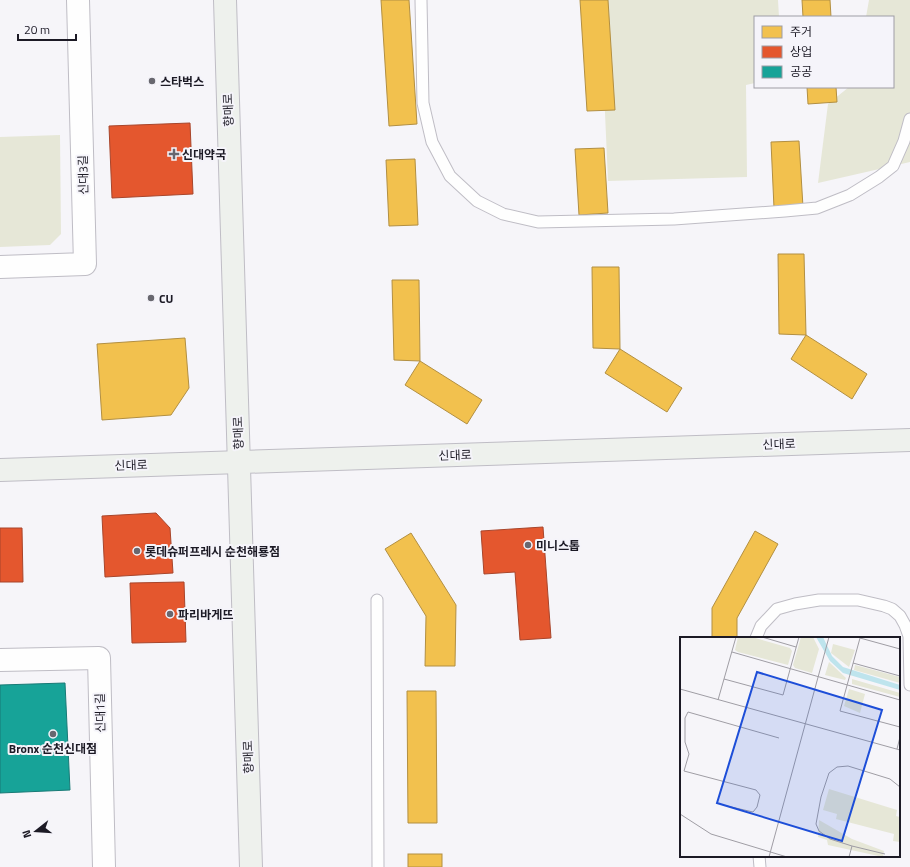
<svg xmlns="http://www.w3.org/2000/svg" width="910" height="867" viewBox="0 0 910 867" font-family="'Titillium Web','Noto Sans KR',sans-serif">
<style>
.green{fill:#e6e7d7}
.homes{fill:#f2c14e;stroke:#b28f42}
.shops{fill:#e4572e;stroke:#a8452b}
.public{fill:#17a398;stroke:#187a76}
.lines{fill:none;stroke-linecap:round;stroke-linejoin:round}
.lane-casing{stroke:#bfbdc5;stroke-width:13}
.street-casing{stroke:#bfbdc5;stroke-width:24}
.secondary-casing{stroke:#bfbdc5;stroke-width:24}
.lane{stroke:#fefefe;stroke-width:11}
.street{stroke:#fefefe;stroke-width:22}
.secondary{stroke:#eef1ed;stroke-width:22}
.poi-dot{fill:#68676f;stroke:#f5f4fa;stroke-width:1.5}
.labels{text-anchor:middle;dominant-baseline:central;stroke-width:4;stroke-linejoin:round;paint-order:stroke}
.poi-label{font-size:12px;font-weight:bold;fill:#1c1a25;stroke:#f5f4fa;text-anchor:start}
.street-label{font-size:12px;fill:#1c1a25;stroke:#f5f4fa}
.inset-road{fill:none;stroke:#9f9da4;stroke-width:1}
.view{fill:#1d4ed8;fill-opacity:0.15;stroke:#1d4ed8;stroke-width:2}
.inset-edge{fill:none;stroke:#1c1a25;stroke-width:2}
</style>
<rect width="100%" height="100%" fill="#f6f5f9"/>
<g class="green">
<path d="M 600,0 L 778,0 L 779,17 L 755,17 L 755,83 L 746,85 L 747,177 L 608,181 Z"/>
<path d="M 869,0 L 910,0 L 910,162 L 818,183 L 828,104 L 849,87 L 893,87 L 893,17 L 866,17 Z"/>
<path d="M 60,135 L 61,234 L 50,245 L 0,247 L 0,137 Z"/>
</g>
<g class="homes">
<path d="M 381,0 L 409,0 L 417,124 L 389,126 Z"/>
<path d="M 580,0 L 608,0 L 615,110 L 587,111 Z"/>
<path d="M 802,0 L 830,0 L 831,17 L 803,17 Z"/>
<path d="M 807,87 L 836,87 L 837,102 L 808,104 Z"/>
<path d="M 799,141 L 803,207 L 774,208 L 771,142 Z"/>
<path d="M 604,148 L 608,213 L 579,215 L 575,149 Z"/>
<path d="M 415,159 L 418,225 L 389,226 L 386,160 Z"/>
<path d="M 778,254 L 804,254 L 806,335 L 779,334 Z"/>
<path d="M 592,267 L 619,267 L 620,349 L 593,348 Z"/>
<path d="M 392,280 L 419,280 L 420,361 L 394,360 Z"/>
<path d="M 806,335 L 867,374 L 852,399 L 791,359 Z"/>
<path d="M 185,338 L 189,388 L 171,415 L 102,420 L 97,344 Z"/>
<path d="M 620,349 L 682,388 L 667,412 L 605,373 Z"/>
<path d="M 420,361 L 482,400 L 467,424 L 405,385 Z"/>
<path d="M 755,531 L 778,544 L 737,618 L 737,638 L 712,638 L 712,608 Z"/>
<path d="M 411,533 L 456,605 L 455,666 L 425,666 L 426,616 L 385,549 Z"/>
<path d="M 407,691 L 436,691 L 437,823 L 408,823 Z"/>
<rect x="408" y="854" width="34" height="13"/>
</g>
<g class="shops">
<path d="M 190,123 L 193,194 L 112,198 L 109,126 Z"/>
<path d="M 156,513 L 170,528 L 173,573 L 105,577 L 102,516 Z"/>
<path d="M 543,527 L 551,638 L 520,640 L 515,572 L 484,574 L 481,531 Z"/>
<path d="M 0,528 L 22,528 L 23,582 L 0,582 Z"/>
<path d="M 184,582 L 186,642 L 132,643 L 130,583 Z"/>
</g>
<path class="public" d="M 65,683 L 70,790 L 0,793 L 0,685 Z"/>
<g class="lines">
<g class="lane-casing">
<g id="lane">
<path d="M 421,0 L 423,103 L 432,142 L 450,176 L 477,201 L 503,214 L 538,222 L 674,219 L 785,211 L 817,208 L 850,195 L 879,177 L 893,166 L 904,141 L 910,119"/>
<path d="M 377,600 L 378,867"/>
<path d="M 756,638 L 761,626 L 777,609 L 795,604 L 819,600 L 858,600 L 884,606 L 892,609 L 900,616 L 905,625 L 909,636 L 910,685"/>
<path d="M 759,856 L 760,867"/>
</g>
</g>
<g class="street-casing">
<g id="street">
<path d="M 0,267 L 85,264 L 78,0"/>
<path d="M 0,660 L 99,658 L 104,867"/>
</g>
</g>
<g class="secondary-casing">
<g id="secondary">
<path d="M 225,0 L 251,867"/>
<path d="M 0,470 L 910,440"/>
</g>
</g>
<use href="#lane" class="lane"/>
<use href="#street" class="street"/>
<use href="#secondary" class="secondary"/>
</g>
<g class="poi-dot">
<circle cx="152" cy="81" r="4"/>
<path d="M172 148h4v4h4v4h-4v4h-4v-4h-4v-4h4z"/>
<circle cx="151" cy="298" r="4"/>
<circle cx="528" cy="545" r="4"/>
<circle cx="137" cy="551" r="4"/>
<circle cx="170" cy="614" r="4"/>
<circle cx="53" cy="734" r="4"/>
</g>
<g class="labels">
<g class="poi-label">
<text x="160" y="81">스타벅스</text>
<text x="182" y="154">신대약국</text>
<text x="159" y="298">CU</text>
<text x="536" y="545">미니스톱</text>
<text x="145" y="551">롯데슈퍼프레시 순천해룡점</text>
<text x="178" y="614">파리바게뜨</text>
<text x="53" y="748" text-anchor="middle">Bronx 순천신대점</text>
</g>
<g class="street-label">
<text transform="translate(228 110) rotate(-92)">향매로</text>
<text transform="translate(83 175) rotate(-91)">신대3길</text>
<text transform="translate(238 433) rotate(-92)">향매로</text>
<text transform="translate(779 444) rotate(-2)">신대로</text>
<text transform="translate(455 455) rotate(-2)">신대로</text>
<text transform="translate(131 465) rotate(-2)">신대로</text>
<text transform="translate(100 713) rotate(-91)">신대1길</text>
<text transform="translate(248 757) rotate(-92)">향매로</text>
</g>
</g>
<g transform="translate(680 637)">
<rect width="220" height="220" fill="#f6f5f9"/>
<path d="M 58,0 L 72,0 L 110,11 L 112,14 L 108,28 L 58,15 L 55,13 ZM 121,0 L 133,0 L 139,12 L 132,36 L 115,31 L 113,28 ZM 153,7 L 175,13 L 169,30 L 151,16 ZM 149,25 L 166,41 L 165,43 L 145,38 ZM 175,28 L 220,40 L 220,46 L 174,33 ZM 172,42 L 220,56 L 220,60 L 172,47 ZM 169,52 L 185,57 L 180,76 L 164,69 ZM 149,152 L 217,173 L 216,179 L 220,180 L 220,205 L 213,204 L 214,197 L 156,182 L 157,177 L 143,173 ZM 139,183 L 172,202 L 204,214 L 203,220 L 148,208 L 147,203 L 138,200 Z" fill="#e6e7d7"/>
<path d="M 136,0 L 143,0 L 152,19 L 163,30 L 220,48 L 220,53 L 163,36 L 150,24 Z" fill="#bee4ed"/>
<path class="inset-road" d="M 82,0 L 116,10M 220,12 L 180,1 L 160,74 L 220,90M 52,15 L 220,63M 173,26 L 220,39M 44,42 L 103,58 L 119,0M 0,52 L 220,113M 38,63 L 56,0M 217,112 L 220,100M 47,169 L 73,175 L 77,170 L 80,158 L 76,153 L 4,134 L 9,117 L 5,105 L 5,81 L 8,75 L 99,101M 0,177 L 31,197 L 107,220M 172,209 L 205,217M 89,220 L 149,0M 169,220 L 172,209 L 150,202 L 139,194 L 136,187 L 141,160 L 149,136 L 157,130 L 168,129 L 210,142 L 220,150"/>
<path class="view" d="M 77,35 L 202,73 L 162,204 L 37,166 Z"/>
<rect width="220" height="220" class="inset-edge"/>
</g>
<rect x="754" y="16" width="140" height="72" fill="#f5f4fa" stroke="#9e9da5"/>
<rect x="762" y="26" width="20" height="12" fill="#f2c14e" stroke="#9e9da5"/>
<text x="790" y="36" font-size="12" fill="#1c1a25">주거</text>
<rect x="762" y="46" width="20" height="12" fill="#e4572e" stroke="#9e9da5"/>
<text x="790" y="56" font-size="12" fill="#1c1a25">상업</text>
<rect x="762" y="66" width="20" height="12" fill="#17a398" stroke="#9e9da5"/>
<text x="790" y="76" font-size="12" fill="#1c1a25">공공</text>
<g transform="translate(36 831) rotate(253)" stroke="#f5f4fa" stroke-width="3" paint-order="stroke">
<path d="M0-3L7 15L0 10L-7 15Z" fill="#1c1a25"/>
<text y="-6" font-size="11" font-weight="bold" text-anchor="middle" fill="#1c1a25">N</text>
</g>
<path d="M18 34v6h58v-6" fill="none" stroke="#1c1a25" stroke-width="2"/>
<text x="24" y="34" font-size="12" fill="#1c1a25" stroke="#f5f4fa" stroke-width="3" paint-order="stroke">20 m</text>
</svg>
